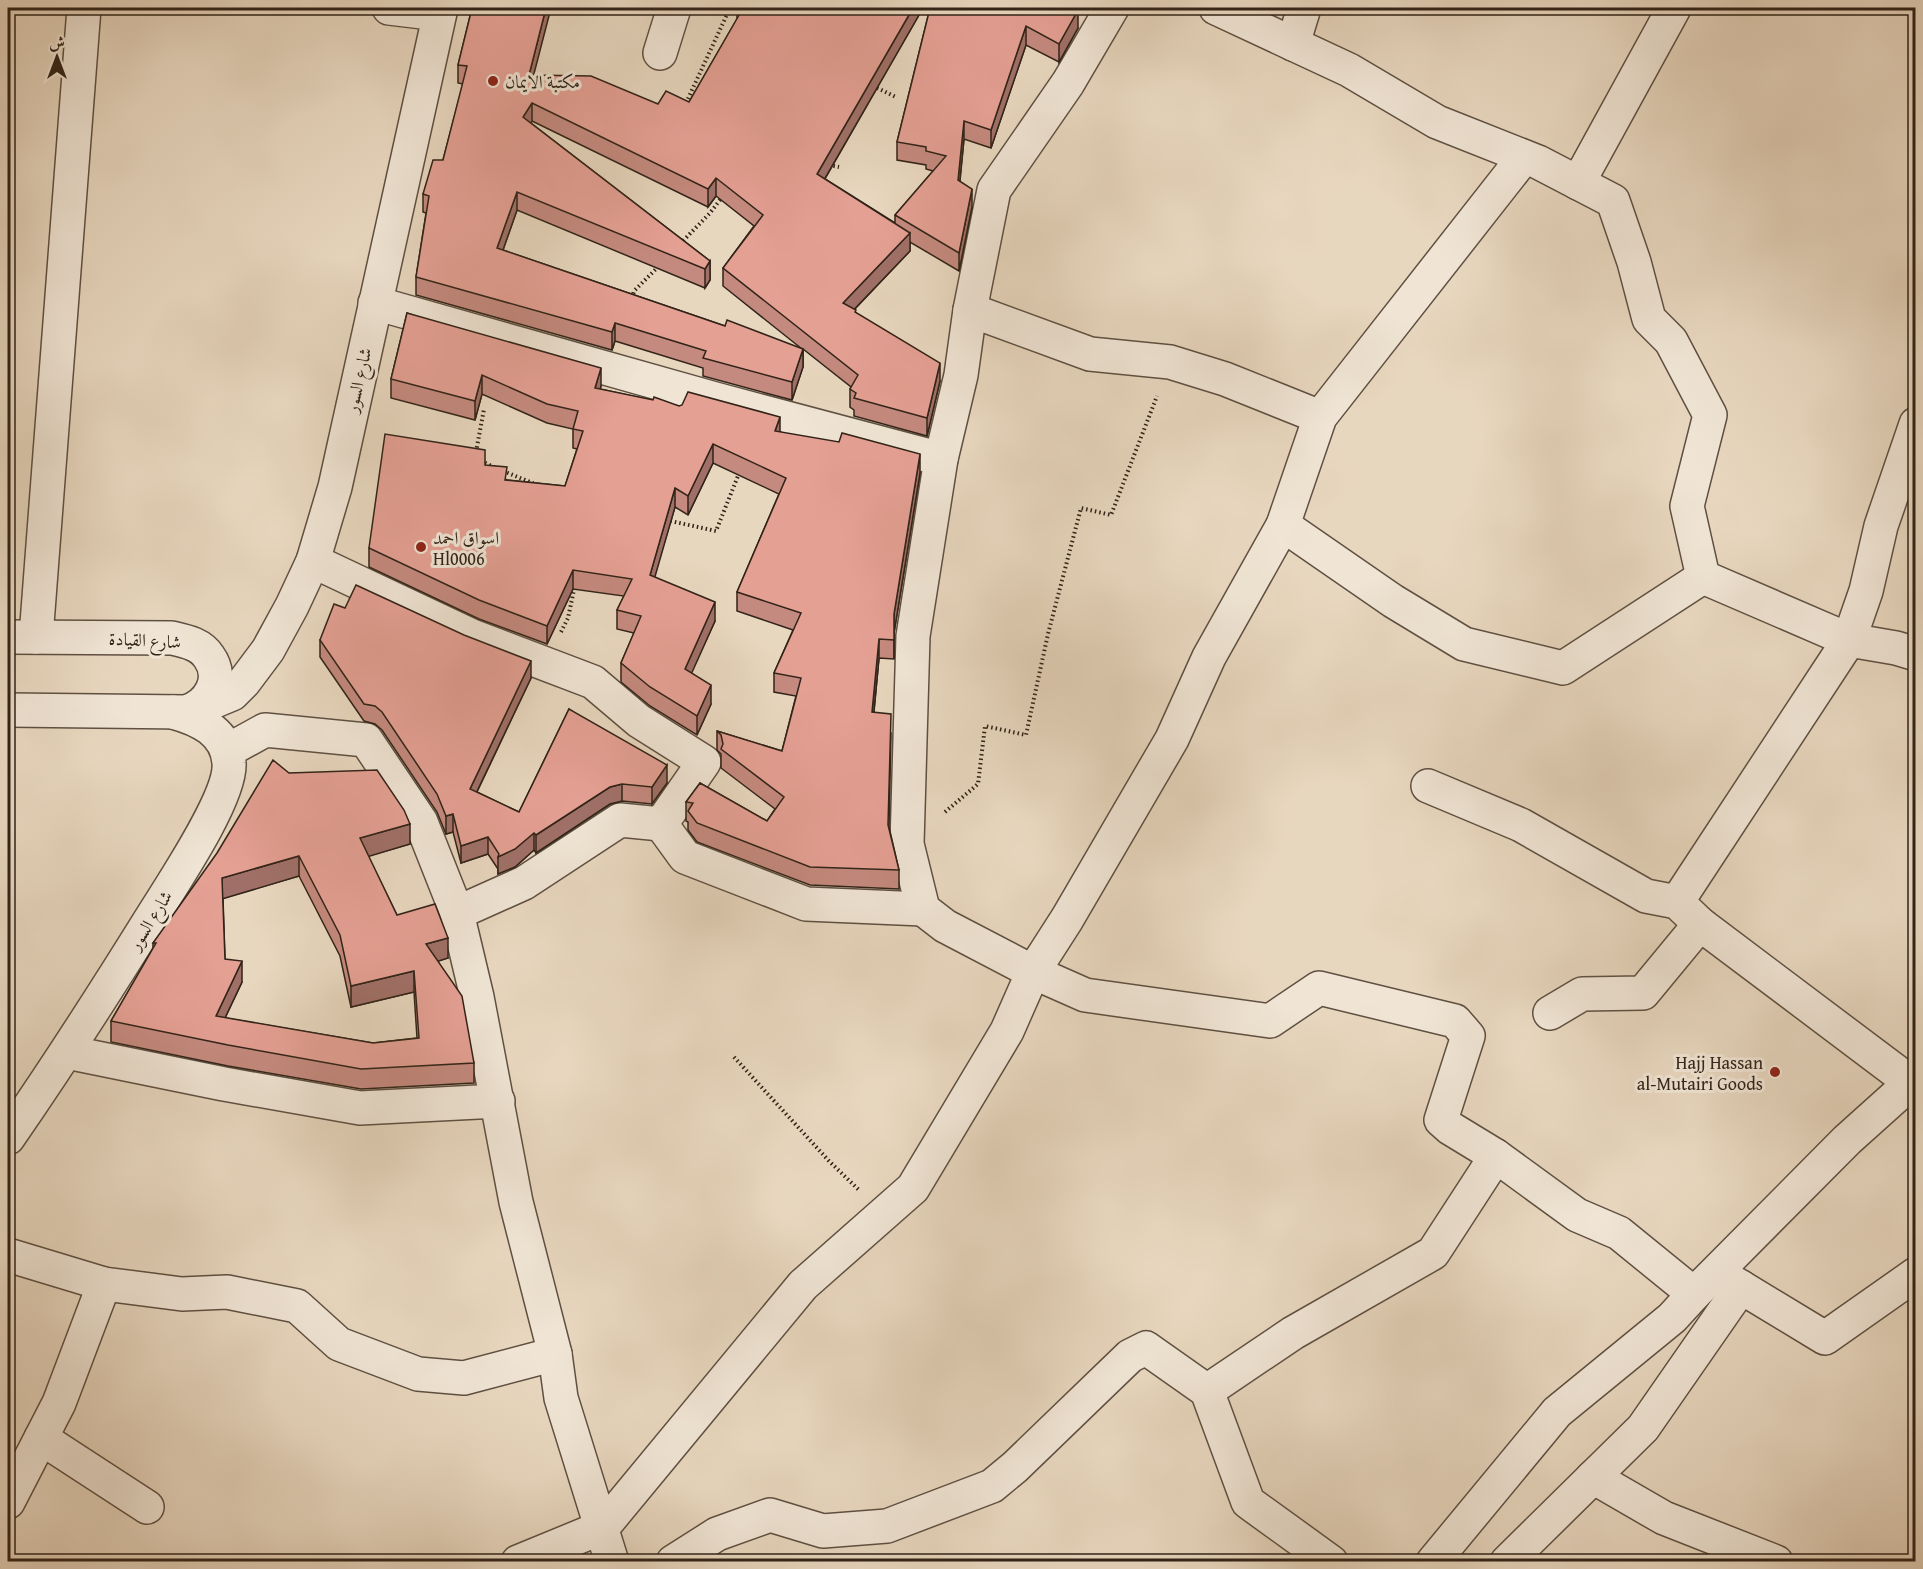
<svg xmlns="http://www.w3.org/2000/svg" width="1923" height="1569" viewBox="0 0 1923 1569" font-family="'Gentium Book Plus',Amiri,serif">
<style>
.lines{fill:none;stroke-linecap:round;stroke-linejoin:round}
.minor-casing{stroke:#5f5042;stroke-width:36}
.path{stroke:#312318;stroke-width:4;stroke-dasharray:1.5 3;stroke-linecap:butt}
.minor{stroke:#f0e5d5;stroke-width:33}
.wall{fill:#c58a7f;stroke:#312318;stroke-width:1.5;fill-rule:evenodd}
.shaded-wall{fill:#a07068;stroke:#312318;stroke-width:1.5}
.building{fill:#e5a094;stroke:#312318;stroke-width:1.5;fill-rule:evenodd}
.poi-dot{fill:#8f2418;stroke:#f0e5d5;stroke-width:2}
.labels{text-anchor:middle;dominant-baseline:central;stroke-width:6;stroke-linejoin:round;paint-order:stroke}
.poi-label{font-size:18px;fill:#312318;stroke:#f0e5d5;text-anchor:start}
.street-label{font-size:18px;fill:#312318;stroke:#f0e5d5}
</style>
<rect width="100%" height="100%" fill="#e8d7bf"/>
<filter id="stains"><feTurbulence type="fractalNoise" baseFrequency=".00333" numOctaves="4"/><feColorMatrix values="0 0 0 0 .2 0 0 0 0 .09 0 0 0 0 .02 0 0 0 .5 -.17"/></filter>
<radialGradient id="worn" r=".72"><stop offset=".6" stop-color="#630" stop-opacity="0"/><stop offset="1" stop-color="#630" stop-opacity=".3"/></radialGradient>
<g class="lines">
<g class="minor-casing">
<g id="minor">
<path d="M 389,8 L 439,14"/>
<path d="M 1112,8 L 1068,83 L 994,190 L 970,310 L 961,375 L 941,459 L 913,636 L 907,844 L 923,909 L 945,926 L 1033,972 L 1085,995 L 1270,1021 L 1319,988 L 1455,1021 L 1468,1036 L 1441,1120 L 1450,1128 L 1496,1156 L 1577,1215 L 1619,1233 L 1694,1294"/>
<path d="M 1216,8 L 1349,70 L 1437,122 L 1538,162 L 1613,201 L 1634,262 L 1649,319 L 1671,341 L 1710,415 L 1687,506 L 1703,577 L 1849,640 L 1896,648 L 1916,654"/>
<path d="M 1293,44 L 1304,8"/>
<path d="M 660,53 L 674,8"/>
<path d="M 1578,183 L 1674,8"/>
<path d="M 375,303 L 715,399 L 941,459"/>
<path d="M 970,310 L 1090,354 L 1170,362 L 1225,379 L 1320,417"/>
<path d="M 1283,525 L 1393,601 L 1464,644 L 1563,668 L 1703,577"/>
<path d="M 313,561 L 472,636 L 593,682 L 639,721 L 704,762 L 661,824 L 685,857 L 806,904 L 923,909"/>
<path d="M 8,637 L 172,638 C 185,641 201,644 209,657 C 225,679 209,705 186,712 L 8,710"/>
<path d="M 36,637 L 84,8"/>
<path d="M 196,709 L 232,694 L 244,682 L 268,650 L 292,606 L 313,561 L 335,487 L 441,8"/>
<path d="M 227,751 L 265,730 L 366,740 L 421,822 L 457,913 L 477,997 L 516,1202 L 555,1354 L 561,1398 L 612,1562"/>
<path d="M 1428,786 L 1521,825 L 1646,896 L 1677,902 L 1700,924 L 1910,1082"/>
<path d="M 1677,902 L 1849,640 L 1866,591 L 1881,526 L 1916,424"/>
<path d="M 457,913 L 524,883 L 620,820 L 661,824"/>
<path d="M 1550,1013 L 1582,994 L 1643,993 L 1700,924"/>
<path d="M 67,1052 L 224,1084 L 360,1108 L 498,1101"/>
<path d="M 8,1138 C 57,1067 104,994 150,920 C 169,889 232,797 229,763 C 227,732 199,719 173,712"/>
<path d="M 8,1255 L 104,1284 L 182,1294 L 227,1292 L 297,1306 L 339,1344 L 418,1374 L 464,1378 L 555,1354"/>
<path d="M 1721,1275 L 1825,1338 L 1916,1274"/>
<path d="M 1207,1391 L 1293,1333 L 1433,1253 L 1496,1156"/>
<path d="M 41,1438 L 147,1507"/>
<path d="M 1593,1477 L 1664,1518 L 1776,1562"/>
<path d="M 8,1502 L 59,1403 L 104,1284"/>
<path d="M 518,1562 L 603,1527 L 803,1285 L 913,1188 L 1007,1031 L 1033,972 L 1067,919 L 1172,739 L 1209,657 L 1283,525 L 1320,417 L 1524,157"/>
<path d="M 673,1562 L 717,1534 L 770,1515 L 823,1531 L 887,1526 L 992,1486 L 1015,1467 L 1130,1356 L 1146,1348 L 1207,1391 L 1248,1502 L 1331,1562"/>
<path d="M 1433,1562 L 1557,1412 L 1672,1318 L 1694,1294 L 1847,1140 L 1916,1078"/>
<path d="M 1507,1562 L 1643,1428 L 1741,1287"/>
</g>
</g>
<g class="path">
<path d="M 873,86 L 896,97"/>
<path d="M 686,103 L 730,8"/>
<path d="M 829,165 L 839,167"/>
<path d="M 680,244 L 710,213 L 723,196"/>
<path d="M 632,298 L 634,291 L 660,265"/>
<path d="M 476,452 L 484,409"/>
<path d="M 481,461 L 496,468"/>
<path d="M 503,471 L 535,484"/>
<path d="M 666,520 L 716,531 L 740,471"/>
<path d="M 561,632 L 568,618 L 575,585"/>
<path d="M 945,812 L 978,784 L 985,726 L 1026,735 L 1048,634 L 1081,508 L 1111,515 L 1157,396"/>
<path d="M 734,1057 L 829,1161 L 859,1190"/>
</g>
<use href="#minor" class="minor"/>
</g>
<g class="wall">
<path d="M 472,8 L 534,75 L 658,104 L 689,102 L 737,19 L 737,8 L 923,8 L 825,179 L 895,223 L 895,215 L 933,171 L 926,169 L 926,165 L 897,160 L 897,142 L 930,8 L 1078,28 L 1059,62 L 1026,45 L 991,148 L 964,139 L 960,181 L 972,207 L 959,271 L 910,242 L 910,251 L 854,310 L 856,313 L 940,381 L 927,436 L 854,416 L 854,410 L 850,407 L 850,389 L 851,387 L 803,349 L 803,367 L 792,400 L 703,376 L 703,368 L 615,341 L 612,350 L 416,295 L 416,277 L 426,213 L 423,212 L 423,194 L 443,160 L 463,84 L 458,83 L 458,65 ZM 532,121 L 708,207 L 716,196 L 754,226 L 723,268 L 723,286 L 802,349 L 725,326 L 503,250 L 517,210 L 705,288 L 710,280 L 710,261 L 531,123 Z"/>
<path d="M 407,313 L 601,386 L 600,389 L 679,406 L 780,432 L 920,473 L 894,633 L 894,659 L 879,658 L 874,712 L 891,733 L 889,827 L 899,870 L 899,889 L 810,885 L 697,842 L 688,830 L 688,822 L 686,821 L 686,802 L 700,783 L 767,821 L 775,809 L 721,768 L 721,754 L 717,750 L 717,731 L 782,751 L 796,696 L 774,692 L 774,673 L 793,630 L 737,611 L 737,592 L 779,494 L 713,463 L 688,515 L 675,507 L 654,577 L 715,621 L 691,673 L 711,704 L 697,735 L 650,706 L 621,682 L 621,663 L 634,633 L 617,629 L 617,610 L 624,596 L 573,589 L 547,644 L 479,619 L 369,567 L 369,548 L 485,465 L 507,480 L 565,486 L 577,449 L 573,448 L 573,429 L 547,423 L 482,394 L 475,420 L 391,398 L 391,379 Z"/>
<path d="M 345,608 L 531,678 L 477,792 L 519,812 L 569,709 L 667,783 L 652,804 L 622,801 L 610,804 L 536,853 L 534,850 L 515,867 L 498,874 L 498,869 L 488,854 L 461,863 L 453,832 L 446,834 L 437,812 L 382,730 L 375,724 L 364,721 L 320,657 L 320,640 Z"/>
<path d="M 289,773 L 410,844 L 368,856 L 397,915 L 448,958 L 438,961 L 474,1063 L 474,1083 L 361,1089 L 228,1066 L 111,1042 L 111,1021 L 153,949 L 153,943 ZM 299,876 L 340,956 L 351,1007 L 414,992 L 417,1038 L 373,1043 L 225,1018 L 242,982 L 225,959 L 223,898 Z"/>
</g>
<g class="shaded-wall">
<path d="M 546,8 L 551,8 L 529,93 L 529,75 Z"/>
<path d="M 913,8 L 923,8 L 817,192 L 817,174 Z"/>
<path d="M 1078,10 L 1078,28 L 1059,62 L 1059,44 Z"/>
<path d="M 1026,26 L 1026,45 L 991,148 L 991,130 Z"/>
<path d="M 532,103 L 532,121 L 523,135 L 523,117 Z"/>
<path d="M 964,121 L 964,139 L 958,198 L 958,180 Z"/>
<path d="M 716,178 L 716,196 L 708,207 L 708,189 Z"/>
<path d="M 972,189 L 972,207 L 959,271 L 959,253 Z"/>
<path d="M 517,192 L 517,210 L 497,267 L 497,248 Z"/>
<path d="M 910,233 L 910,251 L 843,321 L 843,303 Z"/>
<path d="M 710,261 L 710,280 L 705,288 L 705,269 Z"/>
<path d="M 615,323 L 615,341 L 612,350 L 612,332 Z"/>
<path d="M 803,349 L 803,367 L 792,400 L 792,382 Z"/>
<path d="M 940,363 L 940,381 L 927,436 L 927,418 Z"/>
<path d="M 601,368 L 601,386 L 595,407 L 595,388 Z"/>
<path d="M 482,375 L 482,394 L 475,420 L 475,401 Z"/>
<path d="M 780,417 L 780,436 L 775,431 Z"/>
<path d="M 713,444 L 713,463 L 688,515 L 688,496 Z"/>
<path d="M 920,454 L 920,473 L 894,633 L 894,659 L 894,614 Z"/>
<path d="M 675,488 L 675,507 L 650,594 L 650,575 Z"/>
<path d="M 573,570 L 573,589 L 547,644 L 547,626 Z"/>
<path d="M 715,602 L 715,621 L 685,688 L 685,669 Z"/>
<path d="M 879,639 L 879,658 L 872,731 L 872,712 Z"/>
<path d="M 531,661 L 531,678 L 470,806 L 470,789 Z"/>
<path d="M 711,685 L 711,704 L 697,735 L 697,716 Z"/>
<path d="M 667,765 L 667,783 L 652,804 L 652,787 Z"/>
<path d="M 622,784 L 622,801 L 610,804 L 536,853 L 536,835 L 610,787 Z"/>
<path d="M 453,814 L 453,832 L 446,834 L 446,816 Z"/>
<path d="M 410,824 L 410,844 L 360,859 L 360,838 Z"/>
<path d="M 534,833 L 534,850 L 515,867 L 498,874 L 498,857 Z"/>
<path d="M 488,837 L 488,854 L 461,863 L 461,846 Z"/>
<path d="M 299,856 L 299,876 L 222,899 L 222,878 Z"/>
<path d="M 448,938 L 448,958 L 426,965 L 426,944 Z"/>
<path d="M 242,961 L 242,982 L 216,1037 L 216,1016 Z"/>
<path d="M 414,971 L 414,992 L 351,1007 L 351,986 Z"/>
</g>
<g class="building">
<path d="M 472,8 L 546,8 L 529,75 L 591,76 L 658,104 L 666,91 L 689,102 L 742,10 L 737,8 L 913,8 L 817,174 L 910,233 L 843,303 L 856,310 L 855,312 L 940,363 L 927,418 L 854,398 L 856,393 L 850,389 L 858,375 L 723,268 L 763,215 L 716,178 L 708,189 L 532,103 L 523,117 L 710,261 L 705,269 L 517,192 L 497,248 L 725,326 L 727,320 L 803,349 L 792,382 L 703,358 L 706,351 L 615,323 L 612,332 L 416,277 L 429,196 L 423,194 L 433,160 L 443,160 L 467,66 L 458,65 Z"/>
<path d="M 930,8 L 1071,8 L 1078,10 L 1059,44 L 1026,26 L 991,130 L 964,121 L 958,180 L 972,189 L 959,253 L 895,215 L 946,156 L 926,151 L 926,147 L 897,142 Z"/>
<path d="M 407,313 L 601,368 L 595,388 L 653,400 L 654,397 L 679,406 L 682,405 L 688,392 L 780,417 L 775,431 L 839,442 L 842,433 L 920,454 L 894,614 L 894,640 L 879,639 L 872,712 L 891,714 L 888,825 L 899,870 L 810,867 L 697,823 L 688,811 L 693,803 L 686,802 L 700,783 L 767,821 L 784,797 L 721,749 L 723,744 L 721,735 L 717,731 L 782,751 L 801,678 L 774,673 L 801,613 L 737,592 L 786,478 L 713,444 L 688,496 L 675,488 L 650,575 L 715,602 L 685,669 L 711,685 L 697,716 L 650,687 L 621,663 L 641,616 L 617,610 L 632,579 L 573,570 L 547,626 L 479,600 L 369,548 L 385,434 L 485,450 L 485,465 L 507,467 L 505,480 L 565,486 L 583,431 L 573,429 L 578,411 L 547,404 L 482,375 L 475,401 L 391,379 Z"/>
<path d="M 356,585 L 464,635 L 531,661 L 470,789 L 519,812 L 569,709 L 667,765 L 652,787 L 622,784 L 610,787 L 536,835 L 534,833 L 515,849 L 498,857 L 499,854 L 488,837 L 461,846 L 453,814 L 446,816 L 437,794 L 382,712 L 375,706 L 364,704 L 320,640 L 334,604 L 345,608 Z"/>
<path d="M 273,760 L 289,773 L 377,770 L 404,810 L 410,824 L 360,838 L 397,915 L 435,904 L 448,938 L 426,944 L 462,996 L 474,1063 L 361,1069 L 228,1045 L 111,1021 L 156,943 L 153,943 L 217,853 ZM 299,856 L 340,935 L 351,986 L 414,971 L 419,1038 L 373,1043 L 216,1016 L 242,961 L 225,959 L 222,878 Z"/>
</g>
<g class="poi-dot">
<circle cx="493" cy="81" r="6"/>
<circle cx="421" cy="547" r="6"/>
<circle cx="1775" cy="1072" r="6"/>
</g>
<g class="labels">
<g class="poi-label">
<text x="505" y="81">مكتبة الايمان</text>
<text x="433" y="537">اسواق احمد<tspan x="433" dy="21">Hl0006</tspan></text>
<text x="1763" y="1062" text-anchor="end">Hajj Hassan<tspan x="1763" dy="21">al-Mutairi Goods</tspan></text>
</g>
<g class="street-label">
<text transform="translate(358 380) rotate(-77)">شارع السور</text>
<text transform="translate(145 640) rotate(3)">شارع القيادة</text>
<text transform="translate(150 920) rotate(-58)">شارع السور</text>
</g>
</g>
<rect width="1923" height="1569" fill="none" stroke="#e8d7bf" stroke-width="30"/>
<rect x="9" y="9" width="1905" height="1551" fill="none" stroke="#312318" stroke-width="3"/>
<rect x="15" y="15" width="1893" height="1539" fill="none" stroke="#312318" stroke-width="1.5"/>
<g transform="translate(57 57)" stroke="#f0e5d5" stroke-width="4.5" paint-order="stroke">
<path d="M0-4.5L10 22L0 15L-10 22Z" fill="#312318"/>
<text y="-9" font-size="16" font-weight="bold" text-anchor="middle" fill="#312318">ش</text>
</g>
<rect width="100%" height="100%" filter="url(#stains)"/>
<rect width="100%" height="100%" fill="url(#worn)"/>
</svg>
